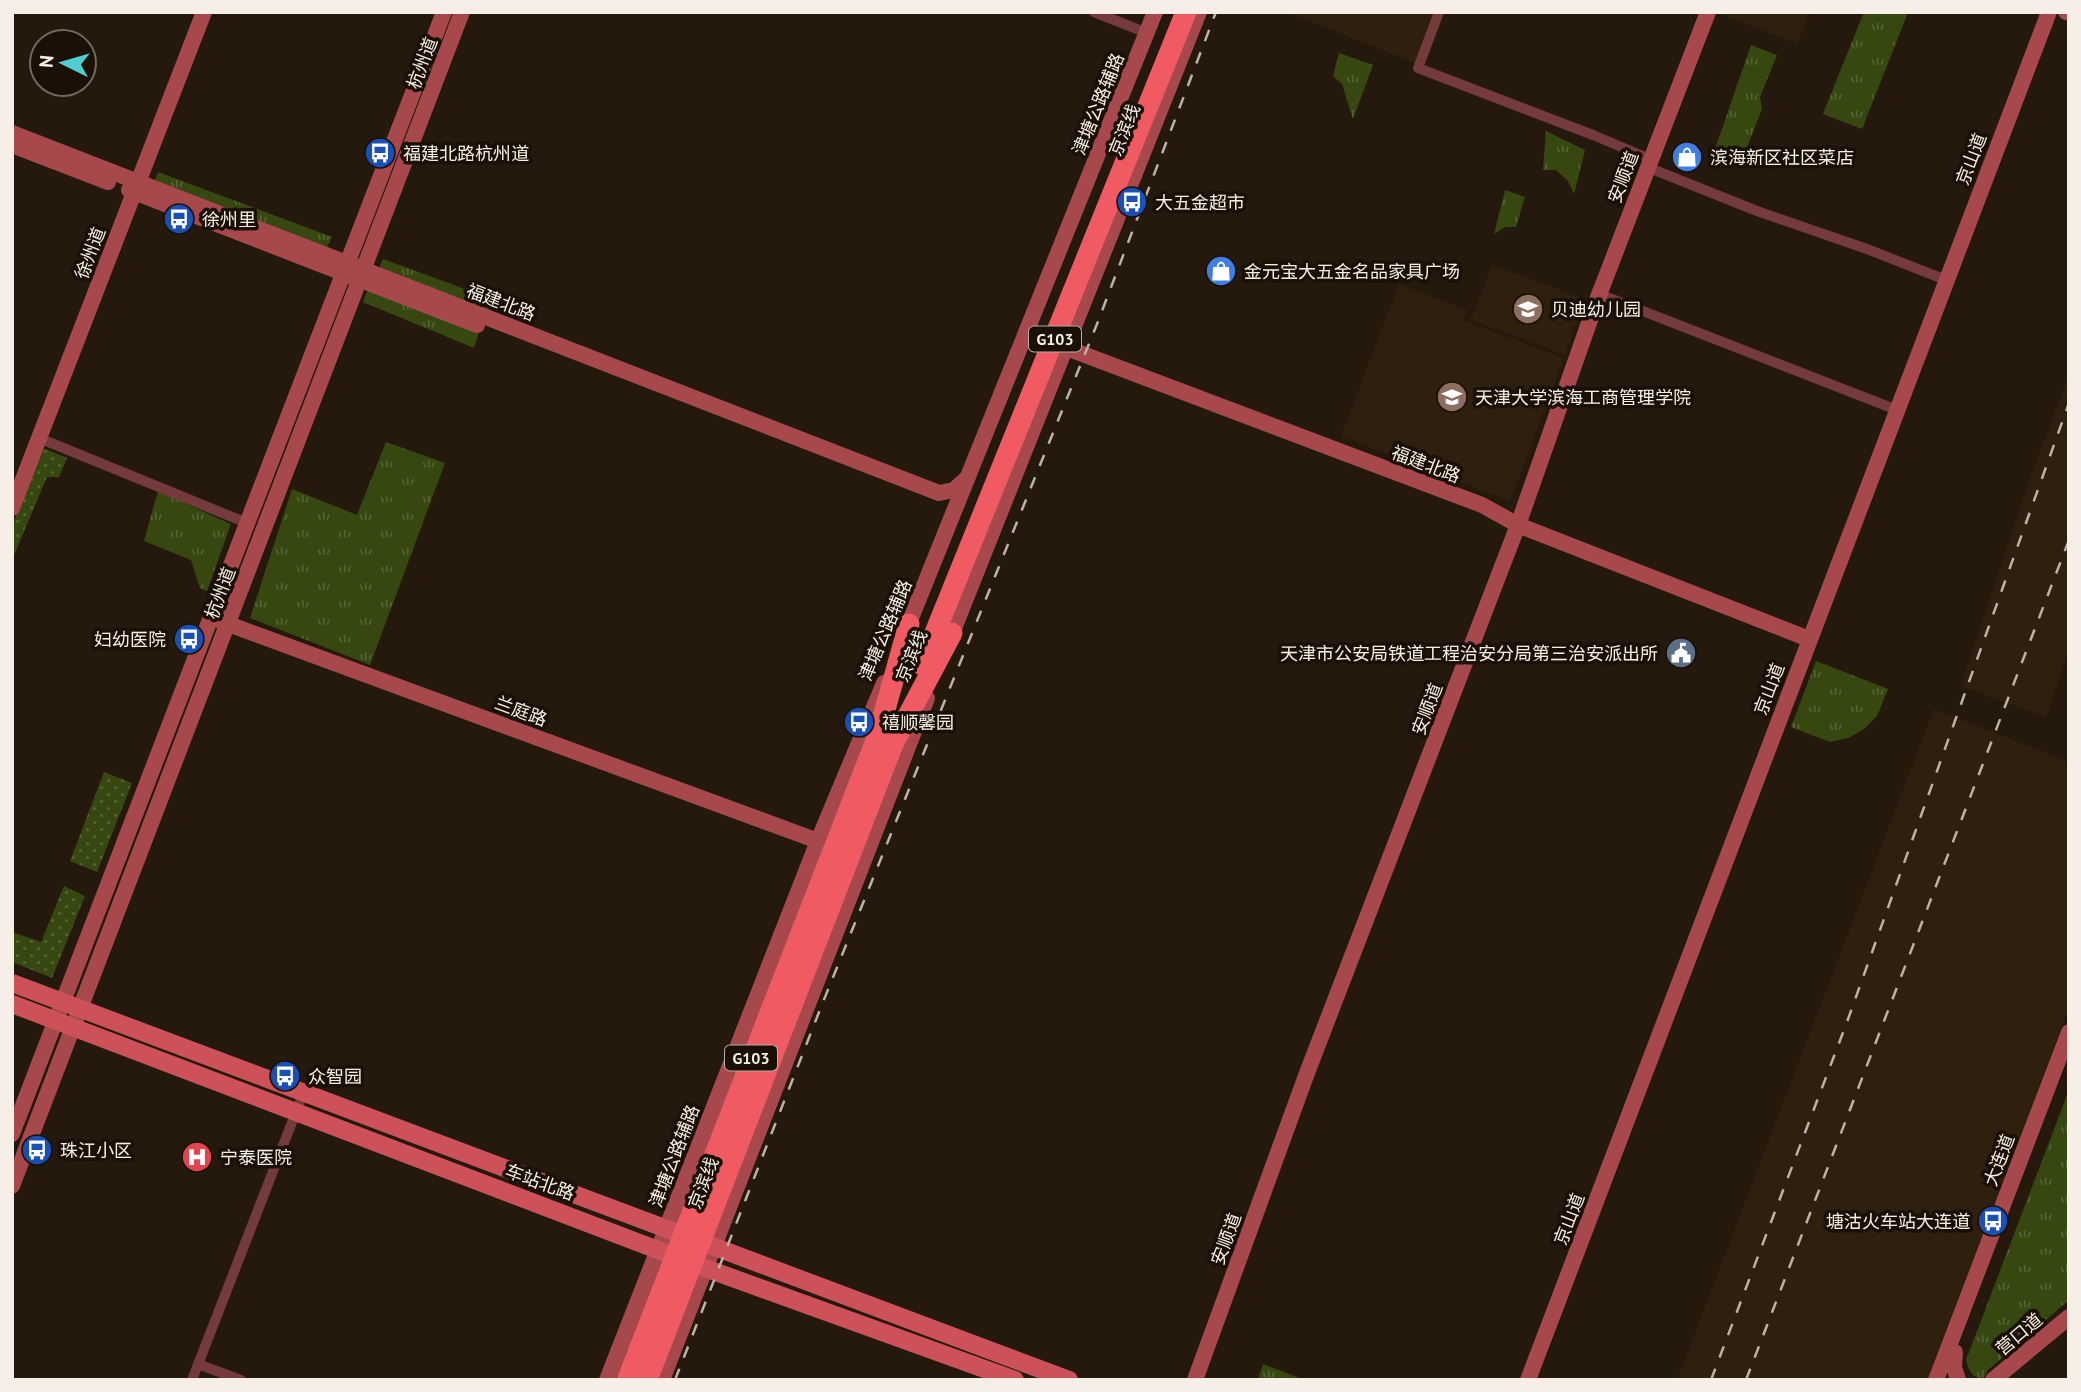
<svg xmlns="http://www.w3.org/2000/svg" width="2081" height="1392" viewBox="0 0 2081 1392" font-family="'PT Sans','Noto Sans SC',sans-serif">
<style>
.built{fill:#2f1f0f}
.park{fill:url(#park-tufts)}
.garden{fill:url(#garden-dots)}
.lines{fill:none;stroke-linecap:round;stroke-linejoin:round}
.street{stroke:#753a3b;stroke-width:10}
.secondary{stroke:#a6484c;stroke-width:16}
.primary{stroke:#cc5158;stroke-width:18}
.highway{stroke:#ef5a63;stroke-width:21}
.rail{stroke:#bbb2a9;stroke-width:2.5;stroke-dasharray:12 12;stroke-linecap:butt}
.highway-bridge{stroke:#ef5a63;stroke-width:21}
.labels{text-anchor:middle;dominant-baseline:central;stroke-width:7;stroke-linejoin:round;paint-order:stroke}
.shield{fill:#1b1006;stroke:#b5aca4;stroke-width:2}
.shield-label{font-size:16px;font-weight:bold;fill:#f7efe7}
.street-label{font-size:18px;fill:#f7efe7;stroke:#1b1006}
.poi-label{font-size:18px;fill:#f7efe7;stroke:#1b1006;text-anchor:start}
</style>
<defs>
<pattern id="park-tufts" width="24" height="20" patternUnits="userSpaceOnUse" patternTransform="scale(1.75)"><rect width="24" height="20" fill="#364810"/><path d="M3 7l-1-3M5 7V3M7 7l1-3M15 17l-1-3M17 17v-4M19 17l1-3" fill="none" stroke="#546333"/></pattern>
<pattern id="garden-dots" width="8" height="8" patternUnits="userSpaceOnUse" patternTransform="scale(1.75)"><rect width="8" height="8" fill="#364810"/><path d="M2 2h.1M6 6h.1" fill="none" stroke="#546333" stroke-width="1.8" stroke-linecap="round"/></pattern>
</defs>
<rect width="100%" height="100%" fill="#25190e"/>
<g class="built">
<path d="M 1287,12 L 1435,12 L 1415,63 Z"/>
<path d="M 1716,12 L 1810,12 L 1797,44 Z"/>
<path d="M 1492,265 L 1584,299 L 1565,355 L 1471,320 Z"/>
<path d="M 1399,284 L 1467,310 L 1463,320 L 1564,358 L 1510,501 L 1341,436 Z"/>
<path d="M 2069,375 L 2069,648 L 2046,717 L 1961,686 L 2029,481 Z"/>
<path d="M 1934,709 L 2069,762 L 2069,1008 L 1929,1380 L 1677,1380 Z"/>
</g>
<g class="park">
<path d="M 1864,12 L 1901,12 L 1907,15 L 1862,129 L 1823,114 Z"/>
<path d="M 1751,45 L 1777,55 L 1760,97 L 1762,109 L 1742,160 L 1715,149 Z"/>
<path d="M 1339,53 L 1373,65 L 1353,119 L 1342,84 L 1333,76 Z"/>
<path d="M 1546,131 L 1585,150 L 1574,194 L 1568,181 L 1556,170 L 1543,170 Z"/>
<path d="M 158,172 L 332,237 L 327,247 L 155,180 Z"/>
<path d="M 1505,190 L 1525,197 L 1516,227 L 1505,227 L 1494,234 Z"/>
<path d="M 383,259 L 495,300 L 491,310 L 379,269 Z"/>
<path d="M 368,289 L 479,332 L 474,348 L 363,302 Z"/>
<path d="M 386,442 L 445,463 L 370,665 L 250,618 L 292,489 L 357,515 Z"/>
<path d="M 158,491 L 231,524 L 207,591 L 200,588 L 191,560 L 144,541 Z"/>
<path d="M 1816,661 L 1888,689 L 1877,716 L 1864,729 L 1848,738 L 1830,742 L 1791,727 Z"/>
<path d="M 2069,1090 L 2069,1300 L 1988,1370 L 1983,1379 C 1972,1378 1969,1370 1966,1360 Z"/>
<path d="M 1263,1364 L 1305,1380 L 1258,1380 Z"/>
</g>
<g class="garden">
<path d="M 43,448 L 67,458 L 59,477 L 47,477 L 12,560 L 12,526 Z"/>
<path d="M 104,772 L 132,783 L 97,872 L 70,861 Z"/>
<path d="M 64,886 L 85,896 L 52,978 L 12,962 L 12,932 L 41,942 Z"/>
</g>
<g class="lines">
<g class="street">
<path d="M 1094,12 L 1147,33"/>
<path d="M 1439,12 L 1418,68 L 1593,135 L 1650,159"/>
<path d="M 1647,167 L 1757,211 L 1867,249 L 1946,280"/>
<path d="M 1599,294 L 1897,410"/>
<path d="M 39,438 L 247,523"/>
<path d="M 198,1364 L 241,1380"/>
<path d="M 192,1380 L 303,1094"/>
</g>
<g class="secondary">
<path d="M 2066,12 L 2069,13"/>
<path d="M 12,133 L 939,493 L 954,490 L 966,479"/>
<path d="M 12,145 L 108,182"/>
<path d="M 129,190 L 477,325"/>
<path d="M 1027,333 L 1482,505 L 1518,525 L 1809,639"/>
<path d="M 12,508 L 204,12"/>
<path d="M 220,621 L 818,841"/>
<path d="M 905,633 L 1155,12"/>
<path d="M 949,641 L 1199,12"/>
<path d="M 12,1134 L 444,12"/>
<path d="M 12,1186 L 462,12"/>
<path d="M 1955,1352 L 1954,1367 L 1958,1380"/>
<path d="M 607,1380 L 818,841 L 884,683"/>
<path d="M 662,1380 L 927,698"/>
<path d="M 1195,1380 L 1307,1073 L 1518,525 L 1597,300 L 1708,12"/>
<path d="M 1528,1380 L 2049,12"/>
<path d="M 1936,1380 L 2069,1032"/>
<path d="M 1993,1380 L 2069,1317"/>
</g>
<g class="primary">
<path d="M 12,983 L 1069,1380"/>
<path d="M 12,1004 L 705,1268 L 1015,1380"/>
</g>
<g class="highway">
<path d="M 877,738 L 909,624"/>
<path d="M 893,744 L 952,633"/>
</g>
<g class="rail">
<path d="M 675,1380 L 821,1007 L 1097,324 L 1216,12"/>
<path d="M 1711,1380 L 1847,1022 L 2069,403"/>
<path d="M 1746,1380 L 2069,540"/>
</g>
<g class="highway-bridge">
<path d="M 922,665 L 1186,12"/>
<path d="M 627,1380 L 877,738"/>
<path d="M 647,1380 L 893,744"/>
</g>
</g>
<defs>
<g id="bus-disc" transform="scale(1.575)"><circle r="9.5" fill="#1a4fb4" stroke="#1b1006"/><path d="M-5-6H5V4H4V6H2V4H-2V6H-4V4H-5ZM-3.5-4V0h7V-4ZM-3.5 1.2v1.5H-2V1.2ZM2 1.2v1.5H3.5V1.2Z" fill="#fff"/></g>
<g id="shop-disc" transform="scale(1.575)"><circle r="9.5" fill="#3f7fe0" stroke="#1b1006"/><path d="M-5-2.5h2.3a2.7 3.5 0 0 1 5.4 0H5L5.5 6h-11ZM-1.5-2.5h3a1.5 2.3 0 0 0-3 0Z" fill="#fff"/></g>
<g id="school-disc" transform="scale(1.575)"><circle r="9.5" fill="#8d6e63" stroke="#1b1006"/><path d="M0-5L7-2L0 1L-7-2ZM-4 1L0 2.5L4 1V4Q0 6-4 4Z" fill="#fff"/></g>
<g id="university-disc" transform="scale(1.575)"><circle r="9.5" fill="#8d6e63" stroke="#1b1006"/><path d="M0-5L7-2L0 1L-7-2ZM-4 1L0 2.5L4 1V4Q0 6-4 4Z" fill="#fff"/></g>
<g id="civic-disc" transform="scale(1.575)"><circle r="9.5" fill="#5c6f8a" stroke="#1b1006"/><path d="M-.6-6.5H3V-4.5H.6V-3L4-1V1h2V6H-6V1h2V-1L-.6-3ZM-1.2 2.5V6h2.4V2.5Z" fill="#fff"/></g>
<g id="hospital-disc" transform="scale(1.575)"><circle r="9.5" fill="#e0444e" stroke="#1b1006"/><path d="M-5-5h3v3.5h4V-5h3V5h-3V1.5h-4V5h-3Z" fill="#fff"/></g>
</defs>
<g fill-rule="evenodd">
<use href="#bus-disc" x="380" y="153"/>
<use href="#shop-disc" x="1687" y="157"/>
<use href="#bus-disc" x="1132" y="202"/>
<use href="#bus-disc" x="179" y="219"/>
<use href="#shop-disc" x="1221" y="271"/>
<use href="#school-disc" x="1528" y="309"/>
<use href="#university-disc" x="1452" y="397"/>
<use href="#bus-disc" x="189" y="639"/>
<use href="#civic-disc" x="1681" y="653"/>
<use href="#bus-disc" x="859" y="722"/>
<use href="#bus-disc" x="285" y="1076"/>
<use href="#bus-disc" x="37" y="1150"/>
<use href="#hospital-disc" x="197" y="1157"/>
<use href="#bus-disc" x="1993" y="1221"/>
</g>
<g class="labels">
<g class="shield">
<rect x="1029" y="326.5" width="52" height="25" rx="5"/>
<rect x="725" y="1045.5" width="52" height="25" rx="5"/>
</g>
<g class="shield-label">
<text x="1055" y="339">G103</text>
<text x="751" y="1058">G103</text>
</g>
<g class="street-label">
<text transform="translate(422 63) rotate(-69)">杭州道</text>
<text transform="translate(1098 104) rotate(-68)">津塘公路辅路</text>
<text transform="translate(1124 130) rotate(-68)">京滨线</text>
<text transform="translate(1971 159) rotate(-69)">京山道</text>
<text transform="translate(1623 177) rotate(-69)">安顺道</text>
<text transform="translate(90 253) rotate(-69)">徐州道</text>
<text transform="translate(501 302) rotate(21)">福建北路</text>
<text transform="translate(1426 464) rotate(21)">福建北路</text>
<text transform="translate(220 593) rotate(-69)">杭州道</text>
<text transform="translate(885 630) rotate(-67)">津塘公路辅路</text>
<text transform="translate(911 656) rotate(-68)">京滨线</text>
<text transform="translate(1769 689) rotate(-69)">京山道</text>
<text transform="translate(1427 709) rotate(-69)">安顺道</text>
<text transform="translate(521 711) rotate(20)">兰庭路</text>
<text transform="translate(674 1156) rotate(-69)">津塘公路辅路</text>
<text transform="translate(1999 1160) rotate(-69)">大连道</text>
<text transform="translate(540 1182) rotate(20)">车站北路</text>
<text transform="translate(703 1183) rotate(-69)">京滨线</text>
<text transform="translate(1569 1219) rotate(-69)">京山道</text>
<text transform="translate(1226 1239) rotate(-70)">安顺道</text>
<text transform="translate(2019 1334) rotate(-40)">营口道</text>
</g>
<g class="poi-label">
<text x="403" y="153">福建北路杭州道</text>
<text x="1710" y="157">滨海新区社区菜店</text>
<text x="1155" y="202">大五金超市</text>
<text x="202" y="219">徐州里</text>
<text x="1244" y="271">金元宝大五金名品家具广场</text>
<text x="1551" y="309">贝迪幼儿园</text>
<text x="1475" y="397">天津大学滨海工商管理学院</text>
<text x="166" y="639" text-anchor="end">妇幼医院</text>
<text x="1658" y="653" text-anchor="end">天津市公安局铁道工程治安分局第三治安派出所</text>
<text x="882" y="722">禧顺馨园</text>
<text x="308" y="1076">众智园</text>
<text x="60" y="1150">珠江小区</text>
<text x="220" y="1157">宁泰医院</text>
<text x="1970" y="1221" text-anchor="end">塘沽火车站大连道</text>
</g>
</g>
<rect width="2081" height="1392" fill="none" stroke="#f7efe7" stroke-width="28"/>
<g transform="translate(63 63) rotate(275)"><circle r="33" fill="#1b1006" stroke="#736960" stroke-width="2"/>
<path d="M0-5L12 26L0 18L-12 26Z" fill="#51ccd1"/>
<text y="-10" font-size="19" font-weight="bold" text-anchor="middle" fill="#f7efe7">N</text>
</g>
</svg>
